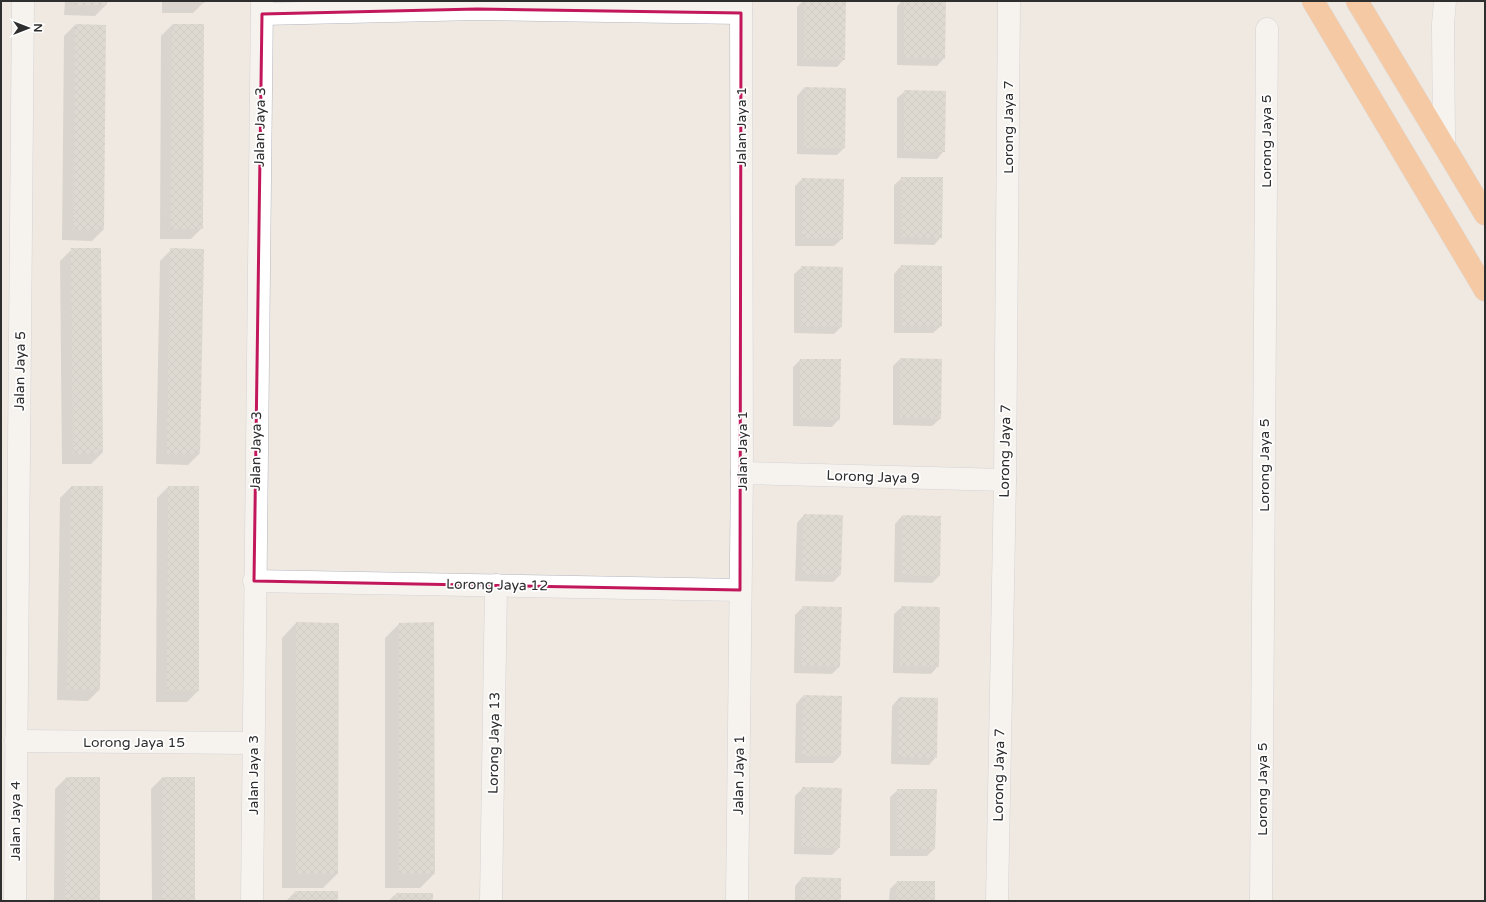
<svg xmlns="http://www.w3.org/2000/svg" width="1486" height="902" viewBox="0 0 1486 902" font-family="'Varela Round',sans-serif">
<style>
.shadow{fill:#0003}
.building{fill:url(#building-cross-hatch)}
.lines{fill:none;stroke-linecap:round;stroke-linejoin:round}
.minor-casing{stroke:#b4b7c1;stroke-width:23}
.highway-casing{stroke:#c9c9c9;stroke-width:23}
.minor{stroke:#fff;stroke-width:22}
.highway{stroke:#ffa35c;stroke-width:22}
.marked{fill:none;stroke:#c2185b;stroke-width:3;stroke-linejoin:round}
.labels{text-anchor:middle;dominant-baseline:central;stroke-width:3.5;stroke-linejoin:round;paint-order:stroke}
.street-label{font-size:14px;fill:#2e2e2e;stroke:#fff}
</style>
<defs>
<pattern id="building-cross-hatch" width="8" height="8" patternUnits="userSpaceOnUse"><rect width="8" height="8" fill="#cbc7bf"/><path d="M0 0l8 8M0 8l8-8" fill="none" stroke="#afaba4"/></pattern>
</defs>
<rect width="100%" height="100%" fill="#efe9e1"/>
<g class="shadow">
<path d="M 65,1 L 106,1 L 106,5 L 95,16 L 64,15 Z"/>
<path d="M 162,1 L 204,1 L 204,2 L 193,13 L 162,13 Z"/>
<path d="M 803,1 L 845,1 L 844,59 L 837,67 L 797,66 L 797,7 Z"/>
<path d="M 902,1 L 945,1 L 944,58 L 937,66 L 897,65 L 897,6 Z"/>
<path d="M 75,25 L 103,230 L 92,241 L 62,240 L 64,36 Z"/>
<path d="M 172,25 L 202,228 L 191,239 L 160,239 L 161,36 Z"/>
<path d="M 804,88 L 844,148 L 837,155 L 797,154 L 797,96 Z"/>
<path d="M 905,91 L 944,151 L 937,159 L 897,158 L 897,98 Z"/>
<path d="M 902,178 L 941,237 L 934,245 L 894,244 L 894,185 Z"/>
<path d="M 802,179 L 843,180 L 842,239 L 834,246 L 795,246 L 795,186 Z"/>
<path d="M 71,250 L 102,453 L 91,464 L 62,464 L 60,261 Z"/>
<path d="M 171,250 L 199,454 L 188,465 L 156,464 L 160,261 Z"/>
<path d="M 901,266 L 941,267 L 941,326 L 933,333 L 894,333 L 894,274 Z"/>
<path d="M 802,267 L 841,327 L 834,334 L 794,333 L 794,274 Z"/>
<path d="M 900,359 L 940,419 L 932,426 L 893,425 L 893,366 Z"/>
<path d="M 800,360 L 840,360 L 839,419 L 832,427 L 793,426 L 793,367 Z"/>
<path d="M 71,487 L 102,487 L 99,690 L 88,701 L 57,700 L 60,498 Z"/>
<path d="M 168,487 L 198,487 L 198,691 L 187,702 L 156,702 L 157,498 Z"/>
<path d="M 804,515 L 840,575 L 833,582 L 795,581 L 797,523 Z"/>
<path d="M 902,516 L 939,576 L 932,583 L 894,582 L 895,524 Z"/>
<path d="M 803,607 L 839,667 L 832,674 L 794,673 L 795,615 Z"/>
<path d="M 902,607 L 938,666 L 931,674 L 893,673 L 894,614 Z"/>
<path d="M 296,623 L 338,624 L 337,874 L 323,888 L 282,888 L 282,638 Z"/>
<path d="M 399,624 L 434,874 L 420,888 L 385,888 L 385,638 Z"/>
<path d="M 803,696 L 840,756 L 833,763 L 795,763 L 796,704 Z"/>
<path d="M 899,698 L 936,757 L 929,765 L 891,764 L 892,706 Z"/>
<path d="M 66,778 L 99,901 L 54,901 L 55,789 Z"/>
<path d="M 162,778 L 194,901 L 152,901 L 151,789 Z"/>
<path d="M 803,788 L 839,848 L 832,855 L 794,854 L 795,796 Z"/>
<path d="M 898,790 L 934,849 L 927,856 L 890,856 L 890,797 Z"/>
<path d="M 802,878 L 839,901 L 795,901 L 795,886 Z"/>
<path d="M 897,882 L 934,882 L 934,901 L 889,901 L 890,889 Z"/>
<path d="M 295,892 L 337,901 L 286,901 Z"/>
<path d="M 396,894 L 432,901 L 388,901 Z"/>
</g>
<g class="building">
<rect x="75" y="1" width="32" height="4"/>
<path d="M 183,1 L 205,1 L 205,3 L 183,2 Z"/>
<path d="M 804,1 L 846,1 L 845,60 L 804,59 Z"/>
<path d="M 904,1 L 946,1 L 945,59 L 904,58 Z"/>
<path d="M 75,24 L 106,25 L 104,230 L 73,230 Z"/>
<path d="M 172,24 L 204,24 L 203,229 L 171,229 Z"/>
<path d="M 804,87 L 846,88 L 845,148 L 804,148 Z"/>
<path d="M 904,90 L 946,91 L 945,152 L 904,151 Z"/>
<path d="M 901,177 L 943,177 L 942,238 L 901,237 Z"/>
<path d="M 802,178 L 844,179 L 843,239 L 802,239 Z"/>
<path d="M 71,248 L 101,248 L 103,453 L 73,454 Z"/>
<path d="M 170,248 L 204,249 L 200,454 L 167,454 Z"/>
<path d="M 901,265 L 942,266 L 942,326 L 901,326 Z"/>
<path d="M 801,266 L 843,267 L 842,327 L 801,326 Z"/>
<path d="M 900,358 L 942,359 L 941,419 L 900,418 Z"/>
<path d="M 800,359 L 841,359 L 840,420 L 800,419 Z"/>
<path d="M 71,486 L 103,486 L 100,690 L 67,690 Z"/>
<path d="M 168,486 L 199,486 L 199,691 L 167,691 Z"/>
<path d="M 804,514 L 843,515 L 841,575 L 802,574 Z"/>
<path d="M 902,515 L 941,516 L 940,576 L 901,575 Z"/>
<path d="M 802,606 L 842,607 L 840,667 L 801,666 Z"/>
<path d="M 901,606 L 940,607 L 939,667 L 900,666 Z"/>
<path d="M 296,622 L 339,623 L 338,874 L 296,874 Z"/>
<path d="M 434,622 L 435,874 L 399,874 L 399,623 Z"/>
<path d="M 803,695 L 842,696 L 841,756 L 802,756 Z"/>
<path d="M 899,697 L 938,698 L 937,758 L 898,757 Z"/>
<path d="M 66,777 L 100,777 L 100,901 L 65,901 Z"/>
<rect x="162" y="777" width="33" height="124"/>
<path d="M 802,787 L 842,788 L 840,848 L 801,847 Z"/>
<path d="M 897,789 L 937,789 L 935,849 L 897,849 Z"/>
<path d="M 802,877 L 841,878 L 841,901 L 801,901 Z"/>
<path d="M 897,881 L 935,881 L 935,901 L 896,901 Z"/>
<rect x="295" y="891" width="43" height="10"/>
<path d="M 396,893 L 433,893 L 433,901 L 395,901 Z"/>
</g>
<g class="lines">
<g class="minor-casing">
<g id="minor">
<path d="M 262,14 L 477,9 L 741,13"/>
<path d="M 1444,145 L 1443,24 L 1445,1"/>
<path d="M 742,473 L 1005,480"/>
<path d="M 254,581 L 740,590"/>
<path d="M 16,741 L 253,743"/>
<path d="M 15,901 L 23,1"/>
<path d="M 252,901 L 262,1"/>
<path d="M 491,901 L 496,585"/>
<path d="M 737,901 L 742,473 L 741,1"/>
<path d="M 997,901 L 1005,480 L 1009,1"/>
<path d="M 1261,901 L 1267,29"/>
</g>
</g>
<g class="highway-casing">
<g id="highway">
<path d="M 1313,1 L 1485,290"/>
<path d="M 1357,1 L 1485,214"/>
</g>
</g>
<use href="#minor" class="minor"/>
<use href="#highway" class="highway"/>
</g>
<path d="M0 0H1486V902H0ZM 477,9 L 741,13 L 740,590 L 254,581 L 262,14 Z" fill="#efe9e1" fill-opacity=".55" fill-rule="evenodd"/>
<path class="marked" d="M 477,9 L 741,13 L 740,590 L 254,581 L 262,14 Z"/>
<g class="labels">
<g class="street-label">
<text transform="translate(260 127) rotate(-89)">Jalan Jaya 3</text>
<text transform="translate(741 127) rotate(-90)">Jalan Jaya 1</text>
<text transform="translate(1008 127) rotate(-90)">Lorong Jaya 7</text>
<text transform="translate(1266 141) rotate(-90)">Lorong Jaya 5</text>
<text transform="translate(20 371) rotate(-89)">Jalan Jaya 5</text>
<text transform="translate(256 451) rotate(-89)">Jalan Jaya 3</text>
<text transform="translate(742 451) rotate(-90)">Jalan Jaya 1</text>
<text transform="translate(1005 451) rotate(-89)">Lorong Jaya 7</text>
<text transform="translate(1264 465) rotate(-90)">Lorong Jaya 5</text>
<text transform="translate(873 477) rotate(2)">Lorong Jaya 9</text>
<text transform="translate(497 585) rotate(1)">Lorong Jaya 12</text>
<text x="134" y="742">Lorong Jaya 15</text>
<text transform="translate(494 743) rotate(-89)">Lorong Jaya 13</text>
<text transform="translate(253 775) rotate(-90)">Jalan Jaya 3</text>
<text transform="translate(739 775) rotate(-89)">Jalan Jaya 1</text>
<text transform="translate(999 775) rotate(-89)">Lorong Jaya 7</text>
<text transform="translate(1262 789) rotate(-90)">Lorong Jaya 5</text>
<text transform="translate(15 821) rotate(-90)">Jalan Jaya 4</text>
</g>
</g>
<rect width="1486" height="902" fill="none" stroke="#2e2e2e" stroke-width="4"/>
<g transform="translate(28 28) rotate(90)" stroke="#ffffff" stroke-width="3" paint-order="stroke">
<path d="M0-3L7 15L0 10L-7 15Z" fill="#2e2e2e"/>
<text y="-6" font-size="11" font-weight="bold" text-anchor="middle" fill="#2e2e2e">N</text>
</g>
</svg>
